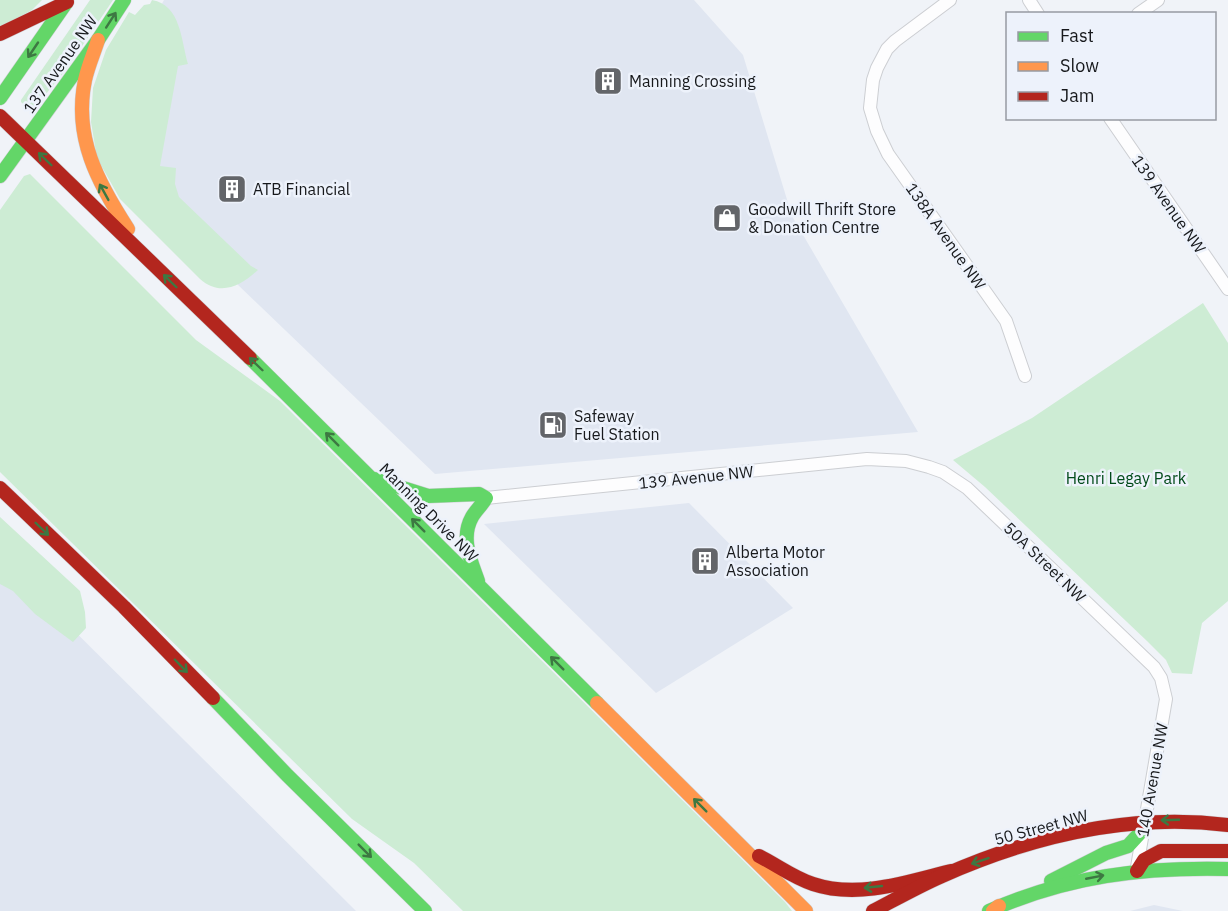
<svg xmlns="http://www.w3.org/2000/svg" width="1228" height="911" viewBox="0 0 1228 911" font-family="'IBM Plex Sans',sans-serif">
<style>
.built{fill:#e0e6f1}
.green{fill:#cdecd4}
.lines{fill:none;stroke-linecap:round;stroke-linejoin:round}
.street-casing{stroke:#ccced2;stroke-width:14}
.fast-casing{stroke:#ccced2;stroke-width:15}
.slow-casing{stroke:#ccced2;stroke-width:15}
.jam-casing{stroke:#ccced2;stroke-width:15}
.street{stroke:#fdfdfe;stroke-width:12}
.fast{stroke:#63d668;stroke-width:14}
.slow{stroke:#ff974d;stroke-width:14}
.jam{stroke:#b3261e;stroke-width:14}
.oneway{stroke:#3d7842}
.labels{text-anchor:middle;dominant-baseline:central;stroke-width:5;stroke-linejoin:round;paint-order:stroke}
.street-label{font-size:16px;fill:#17191c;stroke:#edf2fb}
.poi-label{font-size:16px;fill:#17191c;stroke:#edf2fb;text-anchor:start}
.park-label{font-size:16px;fill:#004a19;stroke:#edf2fb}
</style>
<rect width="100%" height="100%" fill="#f0f3f8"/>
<g class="built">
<path d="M 164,0 L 694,0 L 743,55 L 792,216 L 918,432 L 435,474 L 135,186 L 157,13 Z"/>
<path d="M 689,503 L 793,608 L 656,693 L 484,524 Z"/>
<path d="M 0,557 L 356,911 L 0,911 Z"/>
<path d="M 1154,905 L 1183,911 L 1130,911 Z"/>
</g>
<g class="green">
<path d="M 0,0 L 42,0 L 32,10 L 0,28 Z"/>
<path d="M 90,0 L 113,0 L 66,70 L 35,107 L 30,110 L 21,102 L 21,100 Z"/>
<path d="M 152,0 C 181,5 181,40 188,64 L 178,66 L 160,166 L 176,168 L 175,184 L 179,197 L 251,266 L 258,270 C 241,286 220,297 200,279 L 120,199 L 97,158 L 91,122 L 93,88 L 106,50 L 129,12 L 135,15 L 144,5 L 150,4 Z"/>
<path d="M 30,174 L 196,340 L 280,401 L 785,902 L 792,911 L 463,911 L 414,863 L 352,819 L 0,472 L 0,210 L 24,176 Z"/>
<path d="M 1203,303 L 1228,343 L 1228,601 L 1202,623 L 1192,674 L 1172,673 L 1166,660 L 1147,641 L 985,487 L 953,460 L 1032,418 Z"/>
<path d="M 0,517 L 80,591 L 85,612 L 86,628 L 73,642 L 35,614 L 13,591 L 0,584 Z"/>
</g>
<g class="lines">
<g class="street-casing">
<g id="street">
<path d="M 950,0 L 895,41 L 887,49 L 877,68 L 873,80 L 870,108 L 877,131 L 888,154 L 1006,321 L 1025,376"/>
<path d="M 1029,0 L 1038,14"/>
<path d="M 1138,14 L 1158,0"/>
<path d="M 1110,118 L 1228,289"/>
<path d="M 486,498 L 867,459 L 906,461 L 929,467 L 943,472 L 967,488 L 1154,667 L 1161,678 L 1166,699 L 1137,867"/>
</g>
</g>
<g class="fast-casing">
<g id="fast">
<path d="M 0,98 L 66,3"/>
<path d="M 0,176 L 98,40 L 124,0"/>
<path d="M 250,358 L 597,703"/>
<path d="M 374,479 L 428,496 L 479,494 L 486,498 C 482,505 476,510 472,517 C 460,538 471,561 478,581"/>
<path d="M 213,698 L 287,775 L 425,911"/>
<path d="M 1051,881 L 1106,853 L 1128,846 L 1139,834 L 1145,821"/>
<path d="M 989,911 C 1068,876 1142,867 1228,869"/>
</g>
</g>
<g class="slow-casing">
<g id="slow">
<path d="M 98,40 C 94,53 88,66 85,80 C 73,137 98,183 128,229"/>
<path d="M 597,703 L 806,911"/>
<path d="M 993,911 L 999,906"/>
</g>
</g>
<g class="jam-casing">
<g id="jam">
<path d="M 0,34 L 67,2"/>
<path d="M 0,116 L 250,358"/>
<path d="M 0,488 L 124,607 L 213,698"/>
<path d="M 759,856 C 777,865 794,878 813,884 C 858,899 907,882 951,871"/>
<path d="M 1137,871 L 1144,860 L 1161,851 L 1228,851"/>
<path d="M 873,911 C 896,899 919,886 942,876 C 1032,836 1131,813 1228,825"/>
</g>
</g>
<use href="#street" class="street"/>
<use href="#fast" class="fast"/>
<use href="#slow" class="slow"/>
<use href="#jam" class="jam"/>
</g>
<defs><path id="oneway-shaft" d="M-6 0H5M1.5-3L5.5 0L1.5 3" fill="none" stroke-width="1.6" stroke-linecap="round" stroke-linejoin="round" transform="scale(1.5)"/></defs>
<g class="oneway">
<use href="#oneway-shaft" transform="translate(111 20) rotate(-57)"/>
<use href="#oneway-shaft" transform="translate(33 50) rotate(124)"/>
<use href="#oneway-shaft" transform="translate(45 159) rotate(-136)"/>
<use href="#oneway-shaft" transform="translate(104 192) rotate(-119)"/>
<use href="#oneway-shaft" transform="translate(170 281) rotate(-136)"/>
<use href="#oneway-shaft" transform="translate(256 364) rotate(-136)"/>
<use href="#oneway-shaft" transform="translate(332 439) rotate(-135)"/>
<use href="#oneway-shaft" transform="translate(418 525) rotate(-135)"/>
<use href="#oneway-shaft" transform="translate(42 529) rotate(44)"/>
<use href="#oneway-shaft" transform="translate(557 663) rotate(-135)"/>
<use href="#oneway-shaft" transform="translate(181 666) rotate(46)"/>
<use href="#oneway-shaft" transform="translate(700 805) rotate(-135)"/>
<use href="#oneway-shaft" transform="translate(1170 820) rotate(178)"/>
<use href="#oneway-shaft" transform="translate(365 851) rotate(45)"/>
<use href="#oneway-shaft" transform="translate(980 861) rotate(161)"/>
<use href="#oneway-shaft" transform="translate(1095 877) rotate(-11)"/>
<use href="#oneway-shaft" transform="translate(873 887) rotate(174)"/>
</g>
<defs>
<g id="building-square" transform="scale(1.5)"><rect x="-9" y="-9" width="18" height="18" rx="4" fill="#636569" stroke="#edf2fb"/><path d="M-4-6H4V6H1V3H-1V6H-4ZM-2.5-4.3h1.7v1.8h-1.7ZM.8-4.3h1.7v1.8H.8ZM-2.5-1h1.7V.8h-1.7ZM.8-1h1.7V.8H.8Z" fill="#fff"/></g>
<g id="shop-square" transform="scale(1.5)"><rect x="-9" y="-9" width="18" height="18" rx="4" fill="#636569" stroke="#edf2fb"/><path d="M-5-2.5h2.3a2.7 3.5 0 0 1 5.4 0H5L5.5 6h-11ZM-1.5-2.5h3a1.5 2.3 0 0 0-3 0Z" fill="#fff"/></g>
<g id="fuel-square" transform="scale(1.5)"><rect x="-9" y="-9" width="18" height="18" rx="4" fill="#636569" stroke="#edf2fb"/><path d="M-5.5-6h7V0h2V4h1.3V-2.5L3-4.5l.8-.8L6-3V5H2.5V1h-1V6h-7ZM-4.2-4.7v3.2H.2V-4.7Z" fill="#fff"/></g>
</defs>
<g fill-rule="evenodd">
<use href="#building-square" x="608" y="81"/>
<use href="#building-square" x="232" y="189"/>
<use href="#shop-square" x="727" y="218"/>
<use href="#fuel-square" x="553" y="425"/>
<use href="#building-square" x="705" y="561"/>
</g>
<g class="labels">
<g class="street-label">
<text transform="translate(60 64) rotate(-55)">137 Avenue NW</text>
<text transform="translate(1169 204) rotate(55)">139 Avenue NW</text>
<text transform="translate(946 236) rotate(55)">138A Avenue NW</text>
<text transform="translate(696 477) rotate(-6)">139 Avenue NW</text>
<text transform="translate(429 512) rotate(45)">Manning Drive NW</text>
<text transform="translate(1045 562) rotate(44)">50A Street NW</text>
<text transform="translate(1152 780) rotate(-80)">140 Avenue NW</text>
<text transform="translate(1041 827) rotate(-15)">50 Street NW</text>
</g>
<g class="poi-label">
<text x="629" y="81">Manning Crossing</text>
<text x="253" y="189">ATB Financial</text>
<text x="748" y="209">Goodwill Thrift Store<tspan x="748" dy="18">&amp; Donation Centre</tspan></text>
<text x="574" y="416">Safeway<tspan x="574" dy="18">Fuel Station</tspan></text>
<text x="726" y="552">Alberta Motor<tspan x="726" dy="18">Association</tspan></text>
</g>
<g class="park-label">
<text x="1126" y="478">Henri Legay Park</text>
</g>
</g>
<rect x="1006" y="12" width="210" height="108" fill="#edf2fb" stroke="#979ba2" stroke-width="1.5"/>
<rect x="1018" y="32" width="30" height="9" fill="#63d668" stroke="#979ba2" stroke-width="1.5"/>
<text x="1060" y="42" font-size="18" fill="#17191c">Fast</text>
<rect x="1018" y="62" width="30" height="9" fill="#ff974d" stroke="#979ba2" stroke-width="1.5"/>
<text x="1060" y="72" font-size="18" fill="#17191c">Slow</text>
<rect x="1018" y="92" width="30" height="9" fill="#b3261e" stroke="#979ba2" stroke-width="1.5"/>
<text x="1060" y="102" font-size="18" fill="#17191c">Jam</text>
</svg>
